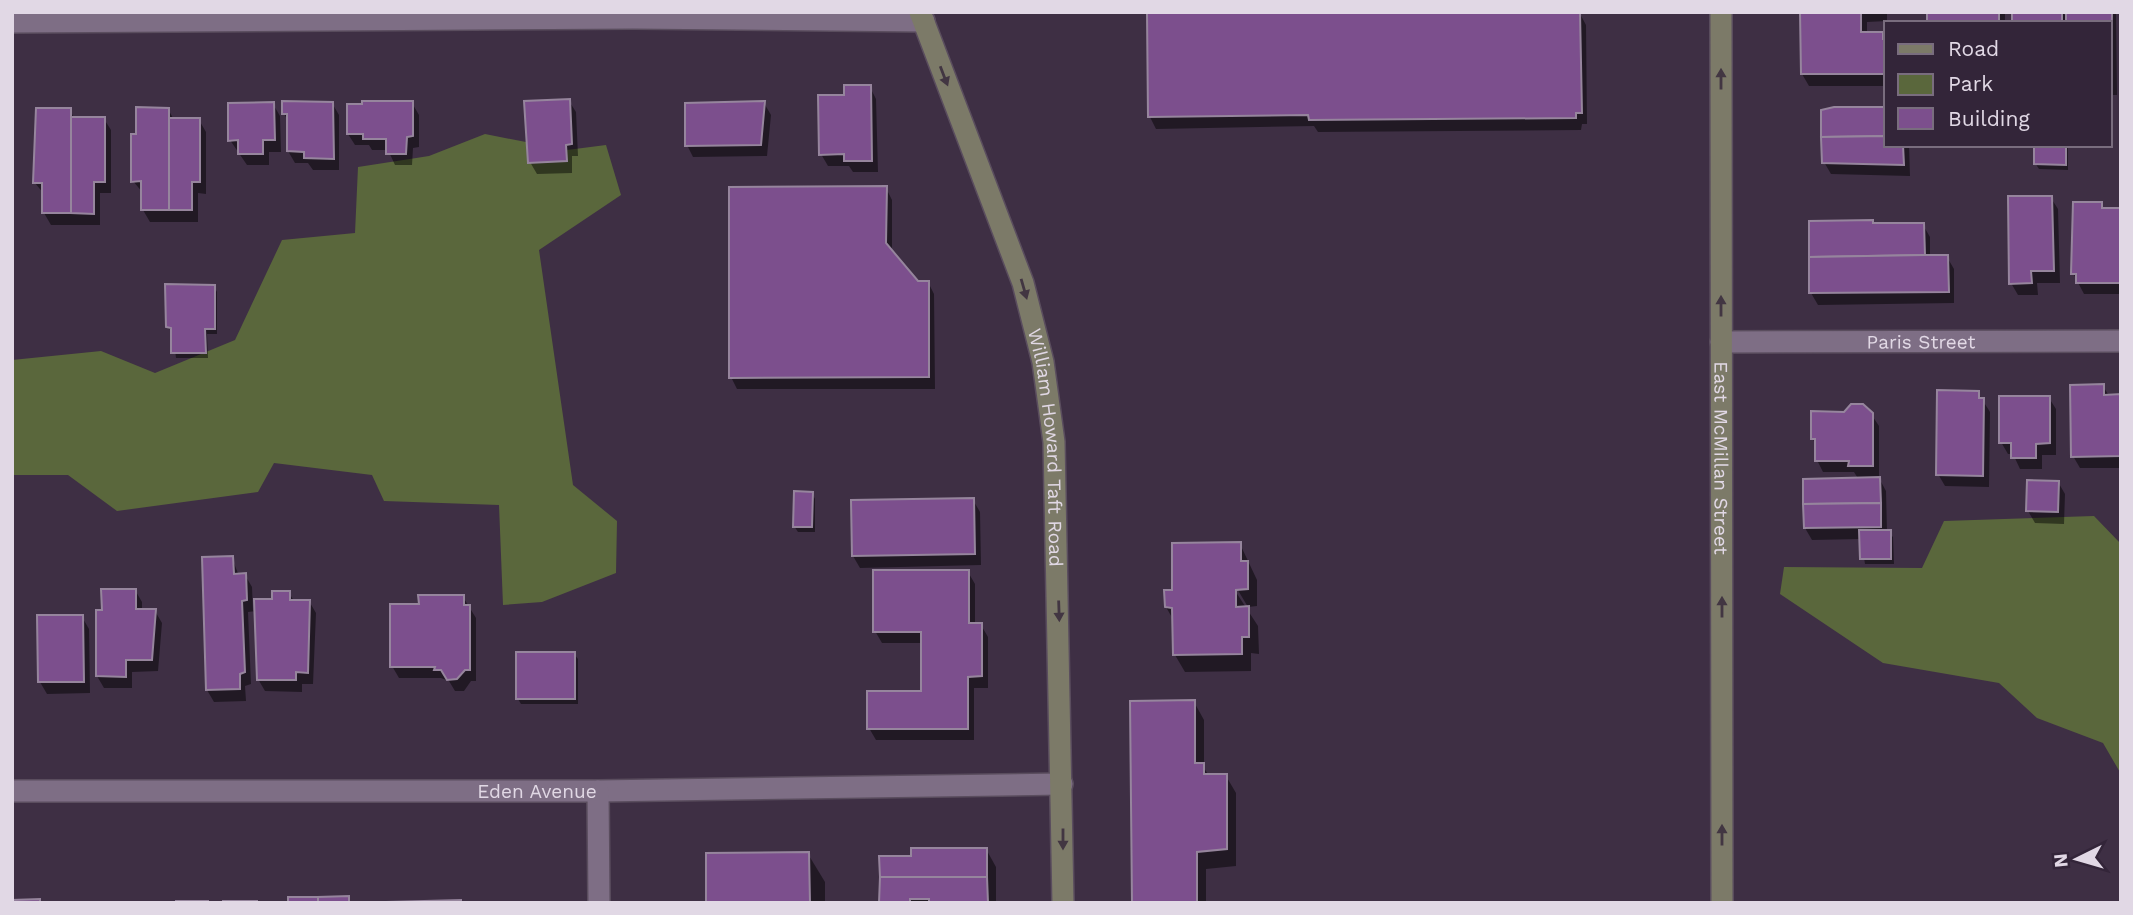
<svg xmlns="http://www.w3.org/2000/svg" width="2133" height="915" font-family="'Work Sans',sans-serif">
	<rect width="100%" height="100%" fill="#3e2f44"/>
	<g fill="#5a673c">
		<polygon points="485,134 567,150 606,145 621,195 539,250 573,485 617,521 616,573 542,602 503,605 499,505 384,501 372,475 274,463 258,492 117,511 68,475 12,475 12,360 101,351 155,373 235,340 282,240 355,233 358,167 429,156"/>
		<polygon points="2094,516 2121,544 2121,774 2103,743 2037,718 1999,683 1883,663 1780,594 1784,567 1922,568 1944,521"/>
	</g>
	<g fill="#0007">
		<polygon points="1579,12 1586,25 1587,124 1582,124 1581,130 1318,132 1314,126 1156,129 1150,117"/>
		<polygon points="1802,12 1887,12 1887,21 1867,22 1867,34 1882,34 1886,41 1886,86 1809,86 1802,74"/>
		<rect x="1929" y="12" width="76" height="11"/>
		<polygon points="2014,12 2063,12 2068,20 2067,12 2116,12 2117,95 2110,95 2110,23 2014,23"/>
		<polygon points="870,87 876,99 878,172 853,172 849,166 828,166 821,154 846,96"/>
		<polygon points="569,101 576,112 578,156 572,156 572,173 537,174 530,162"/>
		<polygon points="332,103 339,115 339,170 313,170 308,163 295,163 288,151 289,122 284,114"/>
		<polygon points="412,103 419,115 419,147 413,148 412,165 395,165 388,150 372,150 369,145 355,145 348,134"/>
		<polygon points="764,103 771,115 767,156 693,157 687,145"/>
		<polygon points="273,104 280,116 281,152 269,152 269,165 247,165 230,140"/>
		<polygon points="168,109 174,120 199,120 206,132 206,194 198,193 198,222 150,222 143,210 143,193 133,181"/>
		<polygon points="1886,109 1886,145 1909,145 1910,176 1831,174 1824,162 1823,111"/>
		<polygon points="70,110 74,118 104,119 111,130 111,193 100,193 100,225 51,225 44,213 44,194 35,183"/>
		<polygon points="2036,145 2068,145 2068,170 2039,169 2035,163"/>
		<polygon points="886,188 892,200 892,252 918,282 928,282 934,294 935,389 737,389 731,377"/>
		<polygon points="2051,198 2058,209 2060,283 2037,283 2038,295 2018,295 2011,283"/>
		<polygon points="2100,203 2104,210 2121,210 2121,294 2084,294 2073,273"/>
		<polygon points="1923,225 1930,237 1930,257 1947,257 1954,269 1954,303 1818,305 1811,293"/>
		<polygon points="214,286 217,292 217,334 207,334 208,358 176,358 173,332 167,327"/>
		<polygon points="2103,386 2109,396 2121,397 2121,468 2080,468 2073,456"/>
		<polygon points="1978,393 1990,412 1989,487 1945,486 1938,474"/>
		<polygon points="2049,398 2056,409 2056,455 2042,455 2042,469 2020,469 2013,454 2008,454 2001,442"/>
		<polygon points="1871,414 1879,426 1879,478 1886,491 1887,531 1893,537 1894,564 1865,564 1861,539 1812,540 1805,528 1859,480 1854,472 1823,472 1817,460 1817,446 1812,438"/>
		<polygon points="2058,482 2065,494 2064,524 2035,523 2028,511"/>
		<polygon points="812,493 815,499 815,532 798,532 794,526"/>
		<polygon points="973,500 980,512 981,565 860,568 853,556"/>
		<polygon points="1240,544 1257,580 1257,606 1248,607 1233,582 1230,583 1258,626 1259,654 1251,653 1251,671 1185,672 1175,655 1174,621 1166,607 1174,591"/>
		<polygon points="232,558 239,576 245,575 252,587 253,611 289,593 294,601 309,601 316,613 313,684 302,684 302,692 265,691 258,679 256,611 248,612 251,684 245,686 246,701 214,702 207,690"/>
		<polygon points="968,572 975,584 975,625 981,625 988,637 988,688 974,688 974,740 876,740 869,728 922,693 923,643 882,643 875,631"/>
		<polygon points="135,590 142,602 142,611 155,611 162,623 158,671 132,672 132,688 104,688 97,676 103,612"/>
		<polygon points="463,597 476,618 476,681 471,681 464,691 455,691 449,681 441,678 399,678 392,666 420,606"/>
		<polygon points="82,617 89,629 90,693 47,694 40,682"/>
		<polygon points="574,654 578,659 578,704 521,704 518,699"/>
		<polygon points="1194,702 1204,720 1204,768 1209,776 1226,776 1236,793 1236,866 1206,869 1206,903 1134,903"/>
		<polygon points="986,849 996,867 996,903 881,903 913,858"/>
		<polygon points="808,854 825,882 825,903 708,903"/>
	</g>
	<g fill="#7c4f8d" stroke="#96859d" stroke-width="2">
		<polygon points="1147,12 1580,12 1582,113 1576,113 1576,118 1309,120 1308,115 1148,117"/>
		<polygon points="1800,12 1861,12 1861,32 1883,32 1883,39 1886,39 1886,74 1801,74"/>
		<rect x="1927" y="12" width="72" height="11"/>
		<rect x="2012" y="12" width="50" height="11"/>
		<polygon points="2066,12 2112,12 2111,83 2110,23 2066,23"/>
		<polygon points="844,85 871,85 872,161 844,161 844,154 819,155 818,95 844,95"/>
		<polygon points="570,99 572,144 566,145 567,161 528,163 524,101"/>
		<polygon points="282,101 333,102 334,159 304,158 304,152 287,151 287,114 282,114"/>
		<polygon points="362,101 413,101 413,136 407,137 406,154 386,154 386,139 363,139 363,134 347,134 347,104 362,104"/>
		<polygon points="765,101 761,145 685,146 685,103"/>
		<polygon points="274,102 275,140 263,140 263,154 238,154 238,140 228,141 228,103"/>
		<polygon points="136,107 169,108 169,210 141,210 141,181 131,182 131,134 136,134"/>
		<polygon points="1834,107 1886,107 1886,136 1821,137 1821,110"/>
		<polygon points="36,108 71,108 71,213 42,213 42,183 33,183"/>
		<polygon points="71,117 105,117 105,182 94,182 94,214 71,213"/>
		<polygon points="169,118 200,118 200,182 192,182 192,210 169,210"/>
		<polygon points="1886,136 1886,145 1903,145 1904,165 1822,163 1821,137"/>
		<polygon points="2034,145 2066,145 2066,165 2034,164"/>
		<polygon points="887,186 886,243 918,281 929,281 929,377 729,378 729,187"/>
		<polygon points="2008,196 2052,196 2054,271 2031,271 2032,283 2009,284"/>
		<polygon points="2073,202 2102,202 2102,208 2121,208 2120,283 2076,283 2076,274 2071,274"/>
		<polygon points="1873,220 1873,223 1924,223 1925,255 1809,257 1809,221"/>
		<polygon points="1925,255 1948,255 1949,292 1809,293 1809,257"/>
		<polygon points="165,284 215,285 215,329 205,329 206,353 171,353 171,328 166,327"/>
		<polygon points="2104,384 2104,395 2121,394 2121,456 2071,457 2070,385"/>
		<polygon points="1937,390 1979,391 1979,398 1984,398 1983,476 1936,475"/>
		<polygon points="1999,396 2050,396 2050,443 2036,444 2036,458 2011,458 2011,443 1999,443"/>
		<polygon points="1851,404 1863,404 1873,413 1873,466 1848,466 1849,461 1815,461 1815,439 1811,439 1811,411 1844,412"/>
		<polygon points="1880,477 1881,503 1803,504 1803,479"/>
		<polygon points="2027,480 2059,481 2058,512 2026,511"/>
		<polygon points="794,491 813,492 812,527 793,527"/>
		<polygon points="974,498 975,554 852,556 851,500"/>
		<polygon points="1881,503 1881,527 1804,528 1803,504"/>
		<polygon points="1859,530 1891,530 1891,559 1860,559"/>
		<polygon points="1241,542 1241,561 1248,561 1248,589 1236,590 1236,607 1249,606 1249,637 1242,637 1242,654 1173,655 1172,608 1165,607 1164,590 1172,590 1172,543"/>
		<polygon points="233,556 234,574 246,573 247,600 242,601 245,672 240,674 240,689 206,690 202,557"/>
		<polygon points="873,570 969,570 969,623 982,623 982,676 968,677 968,729 867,729 867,691 921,691 921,632 873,632"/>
		<polygon points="101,589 136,589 136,609 156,609 152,660 126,660 126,677 96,676 96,610 102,610"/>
		<polygon points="272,591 290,591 290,600 310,600 308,673 296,672 296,680 257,680 254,599 272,599"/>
		<polygon points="418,595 464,595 464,605 470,605 470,670 465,670 457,679 447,680 441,670 434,670 435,667 390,667 390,604 419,604"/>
		<polygon points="37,615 83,615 84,682 38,682"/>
		<rect x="516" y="652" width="59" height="47"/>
		<polygon points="1195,700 1195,763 1204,763 1204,774 1227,774 1227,849 1197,852 1197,903 1132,903 1130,701"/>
		<polygon points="911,848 987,848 987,877 880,877 879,856 911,856"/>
		<polygon points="809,852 810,903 706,903 706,853"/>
		<polygon points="880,877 987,877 988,903 929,903 929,899 910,899 910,903 879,903"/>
		<polygon points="349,896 349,902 363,903 318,903 318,897"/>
		<polygon points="288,897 318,897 318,903 273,903 288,902"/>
		<polygon points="40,899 40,903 12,903 12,900"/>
		<polygon points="461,900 461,903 386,902"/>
		<rect x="176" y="901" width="32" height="2"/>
		<rect x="223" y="901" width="34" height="2"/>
	</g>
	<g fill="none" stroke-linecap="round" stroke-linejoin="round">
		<defs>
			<g id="minor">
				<polyline points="12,22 634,18 924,21"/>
				<path id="s1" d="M1721,342L2121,341"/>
				<path id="s2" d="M12,791H598L1062,784"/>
				<polyline points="598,791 599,903"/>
			</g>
			<g id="secondary">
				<path id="s3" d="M920,12L1023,283L1043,362L1054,442L1063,903"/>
				<path id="s4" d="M1721,12L1722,903"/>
			</g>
		</defs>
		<use href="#minor" stroke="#5a4d5e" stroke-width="24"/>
		<use href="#secondary" stroke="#5a4d5e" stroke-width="24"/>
		<use href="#minor" stroke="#7e6e85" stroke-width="21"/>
		<use href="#secondary" stroke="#7c7a68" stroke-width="21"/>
	</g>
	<defs><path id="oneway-solid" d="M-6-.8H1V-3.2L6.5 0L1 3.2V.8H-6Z" transform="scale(1.75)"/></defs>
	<g fill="#423642">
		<use href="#oneway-solid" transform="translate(944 76) rotate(69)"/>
		<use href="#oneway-solid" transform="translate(1721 79) rotate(-90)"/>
		<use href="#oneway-solid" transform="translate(1024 289) rotate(74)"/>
		<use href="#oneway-solid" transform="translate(1721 306) rotate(-90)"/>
		<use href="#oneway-solid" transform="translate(1722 607) rotate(-90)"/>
		<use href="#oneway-solid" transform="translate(1059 611) rotate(88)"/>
		<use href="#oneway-solid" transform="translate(1722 835) rotate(-90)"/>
		<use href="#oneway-solid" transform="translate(1063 839) rotate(90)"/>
	</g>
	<g text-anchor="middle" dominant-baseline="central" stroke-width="7" stroke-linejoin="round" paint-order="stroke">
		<g font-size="19" fill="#e1d8e5" stroke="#332539">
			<text stroke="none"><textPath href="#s1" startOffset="200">Paris Street</textPath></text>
			<text stroke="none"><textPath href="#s3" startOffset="457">William Howard Taft Road</textPath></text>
			<text stroke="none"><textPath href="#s4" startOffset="446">East McMillan Street</textPath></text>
			<text stroke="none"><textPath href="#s2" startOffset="525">Eden Avenue</textPath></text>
		</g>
	</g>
	<rect width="2133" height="915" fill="none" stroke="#e1d8e5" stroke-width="28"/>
	<rect x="1884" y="21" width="228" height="126" fill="#332539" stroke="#796d7e" stroke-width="2"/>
	<rect x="1898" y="44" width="35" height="10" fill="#7c7a68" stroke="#796d7e" stroke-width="2"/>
	<text x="1948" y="56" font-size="21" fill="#e1d8e5">Road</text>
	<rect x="1898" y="74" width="35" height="21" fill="#5a673c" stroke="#796d7e" stroke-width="2"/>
	<text x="1948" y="91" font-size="21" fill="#e1d8e5">Park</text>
	<rect x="1898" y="108" width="35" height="21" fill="#7c4f8d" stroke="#796d7e" stroke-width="2"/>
	<text x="1948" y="126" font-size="21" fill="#e1d8e5">Building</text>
	<g transform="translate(2077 859) rotate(265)" stroke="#332539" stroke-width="5" paint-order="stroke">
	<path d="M0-5L12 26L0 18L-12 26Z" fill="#e1d8e5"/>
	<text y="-10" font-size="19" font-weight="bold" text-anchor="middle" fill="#e1d8e5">N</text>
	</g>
</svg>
